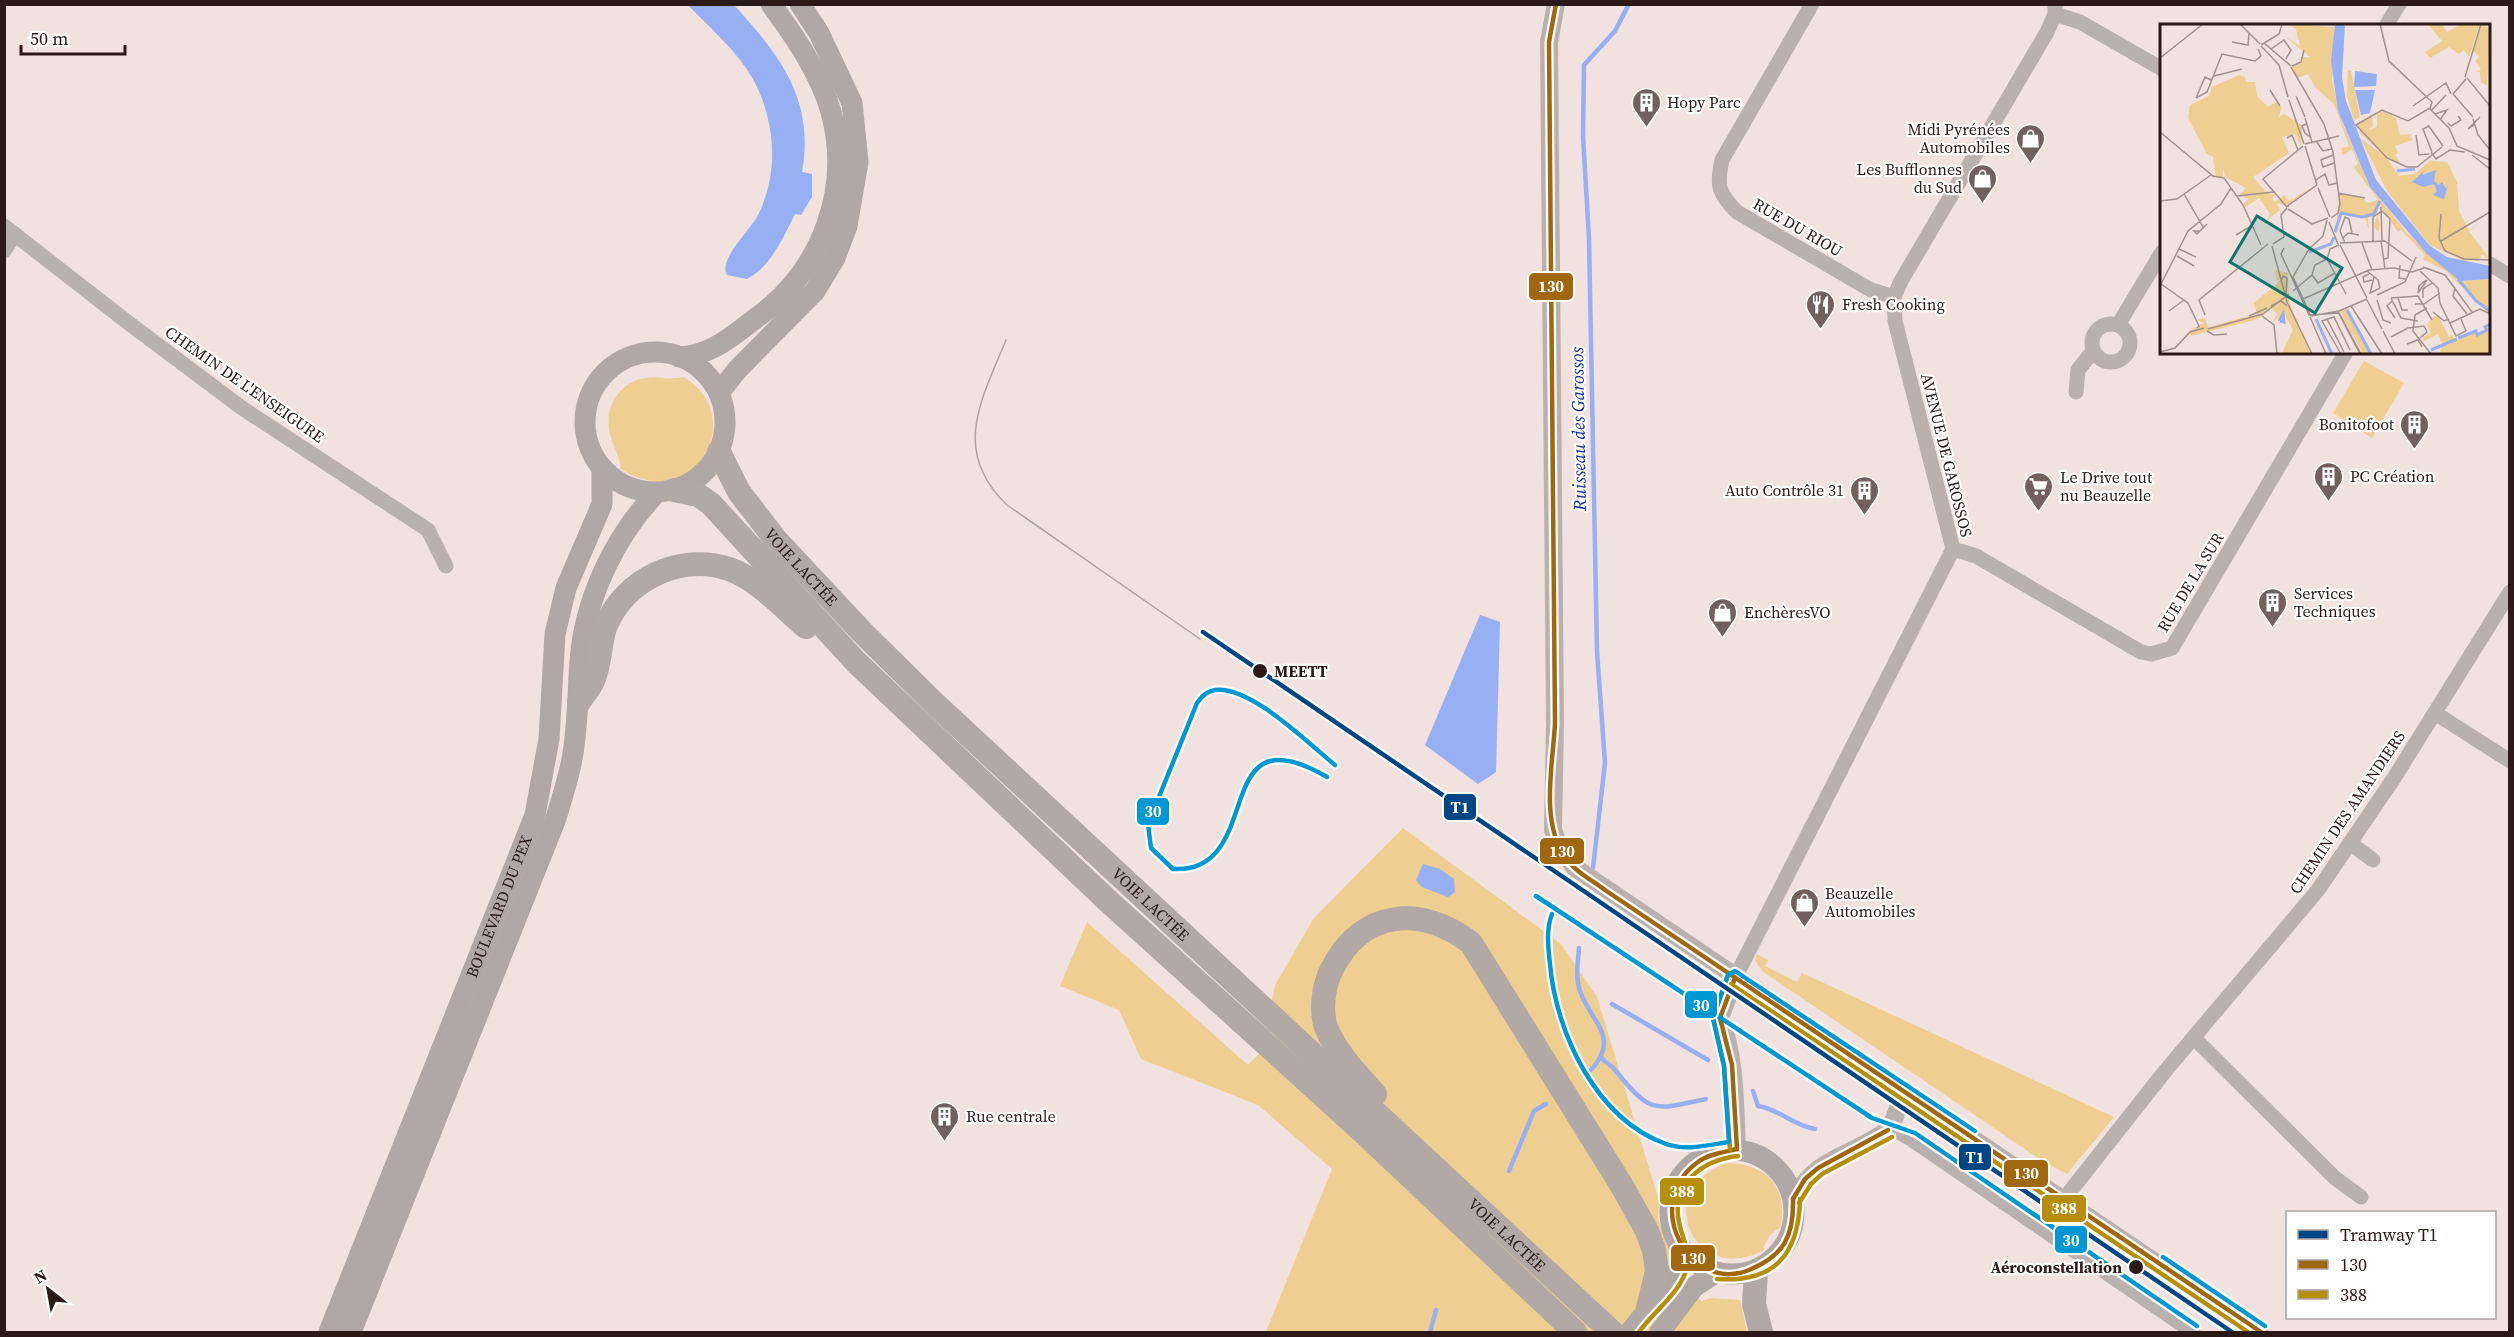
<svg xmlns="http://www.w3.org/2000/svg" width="2514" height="1337" font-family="'Source Serif 4',serif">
	<rect width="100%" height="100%" fill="#f1e1df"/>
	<g fill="#efce91">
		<polygon points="2364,361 2404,383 2372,438 2333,413"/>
		<path d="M684,377C750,418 693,516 621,469C619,455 613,446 610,434C603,408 620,381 646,378C659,376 670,380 684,377Z"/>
		<polygon points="1403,828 1561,944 1597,997 1659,1201 1658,1218 1671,1256 1667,1275 1702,1301 1710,1298 1740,1300 1747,1332 1266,1332 1332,1169 1258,1105 1141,1059 1119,1010 1060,986 1087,922 1248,1065 1261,1052 1275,985 1314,918"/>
		<polygon points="1757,954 1768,960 1765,966 1797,982 1802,973 2114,1117 2067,1174 2044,1162 1762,971 1755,960"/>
		<path d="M1726,1163C1766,1163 1789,1187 1780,1228C1773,1229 1763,1244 1764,1250C1695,1287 1650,1192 1726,1163Z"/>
	</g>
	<g fill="#97aff3">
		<path d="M688,5H734C780,55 815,100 802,172L812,174V197L801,215L795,214C784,236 770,268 747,279L727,275C718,260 749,231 757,217C778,177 776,129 758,89C744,57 712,30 688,5Z"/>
		<polygon points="1480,615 1500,622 1496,772 1478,784 1425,745"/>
		<polygon points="1423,864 1440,869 1454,879 1455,892 1448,897 1422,887 1416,880"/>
	</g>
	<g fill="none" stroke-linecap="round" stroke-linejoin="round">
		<g stroke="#97aff3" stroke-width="4.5">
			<polyline points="1593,868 1605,763 1597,651 1589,239 1583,136 1584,65 1615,31 1629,4"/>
			<path d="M1579,948C1578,962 1575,977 1580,991C1591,1023 1622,1037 1590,1071"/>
			<polyline points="1612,1004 1708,1060"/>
			<path d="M1602,1058C1606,1064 1612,1065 1616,1071C1651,1115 1655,1110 1706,1099"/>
			<path d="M1753,1091L1758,1106C1779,1109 1794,1126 1815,1129"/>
			<polyline points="1509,1171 1534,1111 1546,1104"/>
			<polyline points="1430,1332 1436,1310"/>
		</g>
		<g stroke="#bab1af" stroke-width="15">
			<path d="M1812,4L1722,160C1716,186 1719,194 1737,212L1871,290L1894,297"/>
			<polyline points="2055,14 2080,22 2162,69"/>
			<polyline points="2386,26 2399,4"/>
			<polyline points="4,226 126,321 242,408 428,530 446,566"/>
			<polyline points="4,251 15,234"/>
			<polyline points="2488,263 2510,276"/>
			<circle cx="2111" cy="343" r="19"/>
			<polyline points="2118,325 2162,252"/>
			<polyline points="2076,392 2078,370 2093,351"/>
			<polyline points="1953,549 1976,556 2141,652 2151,654 2172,648 2346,352"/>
			<polyline points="2435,713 2510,761"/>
			<polyline points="2350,843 2373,860"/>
			<polyline points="1735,978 1953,549 1895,321 1894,297 1901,281 2047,32 2055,14 2055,4"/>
			<polyline points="2194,1038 2335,1178 2361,1197"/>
			<polyline points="1899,1087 2261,1332"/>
			<polyline points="1888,1130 1899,1132 1911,1139 2193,1332"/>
			<polyline points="2064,1199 2166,1070 2318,890 2394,778 2510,592"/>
		</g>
		<g stroke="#bab1af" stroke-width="18">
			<path d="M1556,4L1549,42L1555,723L1553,830L1558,843L1574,867L1899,1087L1902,1097C1898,1106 1894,1125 1886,1131C1849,1158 1820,1154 1793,1199"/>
			<path d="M1735,978L1720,1018C1736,1055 1735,1109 1737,1149"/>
		</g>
		<g stroke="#b0a7a6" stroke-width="21">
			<circle cx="655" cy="422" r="70"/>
			<path d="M679,357C713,355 733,335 759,316C822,269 852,189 831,112C820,73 795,37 771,4"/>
			<polyline points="719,393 737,370 815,291 835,258 847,226 858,162 852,103 819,33 800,4"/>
			<circle cx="1732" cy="1212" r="62"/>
			<path id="s1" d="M329,1332L535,815L549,739L555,634L566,588L602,504V468"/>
			<path d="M351,1332L555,821C561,802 567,783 571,764C579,727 577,688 581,650C588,592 617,534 657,492"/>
			<polyline points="1630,1332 1676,1276 1681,1260 1678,1242"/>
			<polyline points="1660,1332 1694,1287 1717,1272"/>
		</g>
		<g stroke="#b2a8a6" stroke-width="24">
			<path id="s2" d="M719,452L739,492L776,540L861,631L934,703L1612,1332"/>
			<polyline points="674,490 698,495 711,504 856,662 1107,900 1361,1130 1575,1332"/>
			<path d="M579,702C583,695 589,689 592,683C601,666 599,643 606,625C626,579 680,553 729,569C758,579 782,607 806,627"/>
			<path d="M1375,1094C1357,1074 1336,1053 1326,1027C1320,1010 1324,984 1332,969C1362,909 1422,905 1471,943L1622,1186L1647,1231L1654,1250L1657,1271L1648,1308"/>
			<polyline points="1756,1271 1754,1304 1761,1332"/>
		</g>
		<g stroke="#ada4a3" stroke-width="1.5">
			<path d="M1006,340C981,401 951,451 1007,505L1200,639"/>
			<polyline points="2211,1318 2228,1332"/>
		</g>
		<defs>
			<g id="bus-1">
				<path d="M1556,4L1549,42L1555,723C1553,765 1540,820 1565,857C1574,871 1592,880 1605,890L2261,1332"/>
				<polyline points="1735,978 1720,1018 1732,1065 1737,1149"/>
				<path d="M1737,1149C1725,1152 1708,1154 1698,1162C1658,1190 1666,1248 1710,1270C1722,1276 1737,1275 1749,1270C1784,1256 1794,1236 1793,1199"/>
				<polyline points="1793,1199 1805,1179 1818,1168 1888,1130"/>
			</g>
			<g id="bus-2">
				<polyline points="1728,975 1713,1018 1724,1066 1730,1149"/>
				<polyline points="1731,984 2248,1332"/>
				<polyline points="1799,1203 1811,1184 1822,1174 1892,1137"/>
				<path d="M1717,1279C1774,1283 1799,1255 1800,1199"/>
				<path d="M1639,1332C1653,1312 1678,1295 1686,1271C1692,1252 1682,1239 1679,1222C1671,1183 1703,1160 1738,1156"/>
			</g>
			<g id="bus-3">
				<path d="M1327,777C1207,707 1268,874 1173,869L1151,848L1148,824L1197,703C1201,697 1207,691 1215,690C1250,685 1309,744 1335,765"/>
				<polyline points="1536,896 1872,1118 1915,1133 2197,1326"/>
				<path d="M1552,914C1546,929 1548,947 1550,964C1556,1033 1596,1119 1666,1144C1686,1151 1708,1145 1729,1142L1724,1066L1713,1018L1728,975L1735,971L1975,1131"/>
				<polyline points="2163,1257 2265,1326"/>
			</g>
		</defs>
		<use href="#bus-1" stroke="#fff" stroke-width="9"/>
		<use href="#bus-2" stroke="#fff" stroke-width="9"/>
		<use href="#bus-3" stroke="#fff" stroke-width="9"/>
		<use href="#bus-1" stroke="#a0670f" stroke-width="4.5"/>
		<use href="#bus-2" stroke="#b58f0c" stroke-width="4.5"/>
		<use href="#bus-3" stroke="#0098d4" stroke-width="4.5"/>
		<defs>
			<polyline id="tram-1" points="1203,632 2232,1332"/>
		</defs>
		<use href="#tram-1" stroke="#fff" stroke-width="9"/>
		<use href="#tram-1" stroke="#004687" stroke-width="4.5"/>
	</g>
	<defs>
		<symbol id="building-pin" viewBox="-11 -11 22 30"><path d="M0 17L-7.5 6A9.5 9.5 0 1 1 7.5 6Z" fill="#71605e" stroke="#fff"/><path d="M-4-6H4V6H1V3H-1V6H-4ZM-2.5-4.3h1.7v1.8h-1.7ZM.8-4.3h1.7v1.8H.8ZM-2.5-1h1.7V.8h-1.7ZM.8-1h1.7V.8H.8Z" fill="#fff"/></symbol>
		<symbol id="shop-pin" viewBox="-11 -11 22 30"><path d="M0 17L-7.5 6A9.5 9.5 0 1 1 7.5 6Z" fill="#71605e" stroke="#fff"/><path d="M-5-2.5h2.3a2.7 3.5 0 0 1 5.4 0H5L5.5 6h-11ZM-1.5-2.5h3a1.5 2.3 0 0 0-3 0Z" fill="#fff"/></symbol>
		<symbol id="restaurant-pin" viewBox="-11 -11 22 30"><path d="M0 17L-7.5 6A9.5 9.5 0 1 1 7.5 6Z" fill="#71605e" stroke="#fff"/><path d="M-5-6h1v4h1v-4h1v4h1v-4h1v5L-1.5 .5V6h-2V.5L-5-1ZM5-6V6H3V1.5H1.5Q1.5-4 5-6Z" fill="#fff"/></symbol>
		<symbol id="supermarket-pin" viewBox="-11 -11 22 30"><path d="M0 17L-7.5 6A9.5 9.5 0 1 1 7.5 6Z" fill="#71605e" stroke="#fff"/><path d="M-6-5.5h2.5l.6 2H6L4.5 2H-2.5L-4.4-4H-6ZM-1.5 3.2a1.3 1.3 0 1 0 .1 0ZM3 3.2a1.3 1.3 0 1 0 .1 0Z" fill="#fff"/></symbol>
	</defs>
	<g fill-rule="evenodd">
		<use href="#building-pin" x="1630" y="86" width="33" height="45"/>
		<use href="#shop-pin" x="2014" y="122" width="33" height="45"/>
		<use href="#shop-pin" x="1966" y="162" width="33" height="45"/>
		<use href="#restaurant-pin" x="1804" y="288" width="33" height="45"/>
		<use href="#building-pin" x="2398" y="408" width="33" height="45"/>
		<use href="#building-pin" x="2312" y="460" width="33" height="45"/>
		<use href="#supermarket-pin" x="2022" y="470" width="33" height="45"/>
		<use href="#building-pin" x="1848" y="474" width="33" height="45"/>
		<use href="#building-pin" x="2256" y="586" width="33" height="45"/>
		<use href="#shop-pin" x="1706" y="596" width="33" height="45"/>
		<use href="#shop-pin" x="1788" y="886" width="33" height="45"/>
		<use href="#building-pin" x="928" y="1100" width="33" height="45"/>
	</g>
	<g fill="#2c1a19" stroke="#fff" stroke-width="2">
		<circle cx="1260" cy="671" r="8"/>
		<circle cx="2136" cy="1267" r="8"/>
	</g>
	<g text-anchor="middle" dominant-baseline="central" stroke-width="4.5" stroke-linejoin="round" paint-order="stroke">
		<g font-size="16" fill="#2c1a19" stroke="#fff" text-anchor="start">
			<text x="1667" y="102">Hopy Parc</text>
			<text x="2010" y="129" text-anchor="end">Midi Pyrénées<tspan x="2010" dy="18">Automobiles</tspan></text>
			<text x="1962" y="169" text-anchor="end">Les Bufflonnes<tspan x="1962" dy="18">du Sud</tspan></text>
			<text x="1842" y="304">Fresh Cooking</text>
			<text x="2394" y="424" text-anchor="end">Bonitofoot</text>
			<text x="2350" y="476">PC Création</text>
			<text x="2060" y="477">Le Drive tout<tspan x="2060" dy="18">nu Beauzelle</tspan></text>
			<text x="1844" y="490" text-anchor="end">Auto Contrôle 31</text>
			<text x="2294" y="593">Services<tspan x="2294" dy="18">Techniques</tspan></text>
			<text x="1744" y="612">EnchèresVO</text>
			<text x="1825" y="893">Beauzelle<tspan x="1825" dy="18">Automobiles</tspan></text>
			<text x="966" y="1116">Rue centrale</text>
		</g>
		<g font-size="16" fill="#2c1a19" stroke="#fff">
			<text transform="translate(1798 227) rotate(30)">RUE DU RIOU</text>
			<text transform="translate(245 384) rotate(35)">CHEMIN DE L'ENSEIGURE</text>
			<text transform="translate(1947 455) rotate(76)">AVENUE DE GAROSSOS</text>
			<text stroke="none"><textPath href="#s2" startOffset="142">VOIE LACTÉE</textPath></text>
			<text transform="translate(2190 582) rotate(-59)">RUE DE LA SUR</text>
			<text transform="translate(2347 812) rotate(-56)">CHEMIN DES AMANDIERS</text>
			<text stroke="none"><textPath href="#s2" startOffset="628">VOIE LACTÉE</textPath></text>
			<text stroke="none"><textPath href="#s1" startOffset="458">BOULEVARD DU PEX</textPath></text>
			<text stroke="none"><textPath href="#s2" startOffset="1114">VOIE LACTÉE</textPath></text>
		</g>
		<g font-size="16" font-weight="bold" fill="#2c1a19" stroke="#fff" text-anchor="start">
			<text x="1274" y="671">MEETT</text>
			<text x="2122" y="1267" text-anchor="end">Aéroconstellation</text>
		</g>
		<g font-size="18" font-style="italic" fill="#0e2d9a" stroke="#fff">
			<text transform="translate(1578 429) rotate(-91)">Ruisseau des Garossos</text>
		</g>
	</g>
	<g transform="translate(2160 24)">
		<rect width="330" height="330" fill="#f1e1df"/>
		<path d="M128,0L174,3L172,57L182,98L209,161L247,209L300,257L330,255V291L286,247L263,235L265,231L241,206L238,208L220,181L217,189L220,201L218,209L214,202L217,191L208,194L209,206L205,193L187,190L182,191L176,211L179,170L203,174L207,179L218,176L194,143L198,140L192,125L183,131L181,124L189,122L174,80L155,63L148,50L137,54L132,43L141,39V33H150L126,13L140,22L136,5ZM268,0H282L287,8L301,0H320L309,33L304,26L299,30L289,23L270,34L265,28L282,17ZM321,0L330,5L327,61L321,59L320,48H316L321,45L315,37L319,33L313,26ZM188,46L191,47L200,93L194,97L187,72ZM79,51L85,53L86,58H95L97,72L108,83L117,78L122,84L118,94L124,90L142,101L141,123L135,110L122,113L129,129L93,153L106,168L116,171L112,174L115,178L125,171L129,177L156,161L128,181L116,179L120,186L107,196L110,190L99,174L85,183L83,180L89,175L79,171L86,164L65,153L63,143V153H56L53,133L47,130L28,94L30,81L49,72L52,63ZM223,87L236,94L240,111L250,110L252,116L235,122L238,129L235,131L241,140L228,135L239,152L256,149L270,137L287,138L297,158L299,187L309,206L319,200L309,207L330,236L322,230L319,237L302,236L270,221L227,167L201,115L224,131L201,110L197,99L212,91L213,102L208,106L217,103V90ZM115,246L128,249L129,277L150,330L122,329L133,306L124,289L112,299L117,290L112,284L98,295L31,312L29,307L44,299L37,296L45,294L48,303L97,290L94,279L118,259ZM187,284L212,330H203L180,288ZM274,292L279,293L289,313L293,311L295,316L286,322L316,307L318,311L327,306L330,300V330H279L283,321L278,310L264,317L262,314L271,309L267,300Z" fill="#efce91"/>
		<path d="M175,0H185L182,54L186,77L216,156L270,222L287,233L330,242V255L300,257L267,230L210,163L178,87L171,37ZM195,47L217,50L216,62L194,63ZM195,66H215L210,89L201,91ZM276,146L274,157L279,161L282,158L286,165L288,160L284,175L273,171L277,167L274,160L263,163L252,158L264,147L262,151Z" fill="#97aff3"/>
		<path fill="none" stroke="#97aff3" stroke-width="3" d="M237,147L255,145M175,208L181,189L202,193L214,190L220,177M149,228L171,220L174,213M298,255L316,277L330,287M187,286L211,330M156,295L172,330M119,297L123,290L124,298L120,297M298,314L316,307L317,311L327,306L325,303L330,300M271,326L297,315"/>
		<path fill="none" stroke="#a29190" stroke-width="1.5" d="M80,0L100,20M220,0L229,37L272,78M72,18L88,21L89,10M104,19L131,42M101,21L119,10L122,0M101,22L119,41L128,73M111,25L124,16L131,26L126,35M0,34L43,0M132,42L141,38L144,26M131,43L164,100L173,128L180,180L178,189L171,194M54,52L82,45M305,53L321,0M307,54L330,82M110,66L120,82M293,70L313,93M293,70L306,55M136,72L145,93M36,74L47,68L62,30L95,37L101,32L98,25M36,74L45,53L51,56M129,76L144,120M272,78L270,85L289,104L297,122L330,136M253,82L286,59L291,70M270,84L248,97L222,86L196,101L227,134L247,143H257L282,123M271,87L286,71M275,90L287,86L280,96M145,94L152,118M313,95L318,111L330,126M288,99L291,102L301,96L298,92M146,100L142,102L145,109L151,114M268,101L283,122M314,101L308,105L320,93M269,102L263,105L272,128M0,108L53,152L64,154L83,181L101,221M256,111L259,131L269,130M127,114L132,111L138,126M156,117L163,127L172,125M145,120L179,112M145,122L157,161M271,128L276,135L290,126L305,128M173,131L161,136L163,143L174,139M312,131L330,145M156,156L165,150L169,161L177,159M158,164L170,193M178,169L205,174M24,170L43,203M77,172L114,168M0,177L17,175L51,151M126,182L103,155L143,122M129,182L126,183L157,161M221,183L222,217M128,185L152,200L168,194M222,187L230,195L228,234L224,235M281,190L279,214L285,227L304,235L330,236M169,198L178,220M39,207H34L37,210L47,200M76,211L93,201M183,214L188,209L199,211M213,217V193L222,187M221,217L225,245M281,217L330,188M180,219L225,217L252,237M185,219L180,207L185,193L189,195L192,209M202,219L212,246M113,220L124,213L121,191L127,184M180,221L207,274M112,222L127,278L152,330M124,224L121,230L149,291L179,289L201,330M19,225L36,233M17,232L34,242M167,235L186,270M240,241L239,254L246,255M263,243L285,251L312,288M207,247L218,256L220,264M260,247L278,264L280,279L296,312L306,307L301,295M209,250L203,253L204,258L212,256M152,251L158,259L175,249M214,253L210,269L220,264M266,256L259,262L258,269L267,256M121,257L123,252L127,254L126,270M1,260L28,279L39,302L37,304M0,262L28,207L61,180L71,164M295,264L293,272L307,290M133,267L152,251L155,241L167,235L170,225L179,221M217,271L245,258L256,233M258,272L272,296M231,274L241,294L258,297M231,274L258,272M238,274L242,286H248M263,274V265L272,259M143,275L209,246L234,244L252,248L264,244M207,276L222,305M217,276L223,296L231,299M232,277L227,282L235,294M255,280H264L280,269M111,282L121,277L127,282M191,282L222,330M267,284L255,291L253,307L271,330M9,287L24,276M178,288L200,330M273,288L284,297L289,295M103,290L129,270M45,291L39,276L108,220M89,292L107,284M102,292L114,301L117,330M151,292L133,253L149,225L163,212L167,196M151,292L179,287L207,275M150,293L166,330M167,295L184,328M290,299L320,285L330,290M48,305L103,290M47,307L54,311L67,310M223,307L235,330M231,313L248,304L264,302L267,308L260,314M247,320L258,316L262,323M0,328L15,324L30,308L44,304M181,330L162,297L174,293L190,326"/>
		<path fill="#0f766e" fill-opacity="0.15" stroke="#0f766e" stroke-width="3" d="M97,192L182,244L155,289L70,238Z"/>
		<rect width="330" height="330" fill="none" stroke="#2c1a19" stroke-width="3"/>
	</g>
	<g stroke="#fff" stroke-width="2">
		<rect x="1528" y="272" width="46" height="29" rx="6" fill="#a0670f"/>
		<rect x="1443" y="793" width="34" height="28" rx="6" fill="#004687"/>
		<rect x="1136" y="797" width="34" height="29" rx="6" fill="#0098d4"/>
		<rect x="1539" y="837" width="46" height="28" rx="6" fill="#a0670f"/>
		<rect x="1684" y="990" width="34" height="29" rx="6" fill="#0098d4"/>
		<rect x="1958" y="1143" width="34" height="28" rx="6" fill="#004687"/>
		<rect x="2003" y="1159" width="46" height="29" rx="6" fill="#a0670f"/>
		<rect x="1659" y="1177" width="46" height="29" rx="6" fill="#b58f0c"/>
		<rect x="2041" y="1194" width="46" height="29" rx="6" fill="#b58f0c"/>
		<rect x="2054" y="1225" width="34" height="29" rx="6" fill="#0098d4"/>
		<rect x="1670" y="1244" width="46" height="28" rx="6" fill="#a0670f"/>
	</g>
	<g font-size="16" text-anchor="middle" font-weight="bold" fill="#fff">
		<text x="1551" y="292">130</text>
		<text x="1460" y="813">T1</text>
		<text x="1153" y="817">30</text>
		<text x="1562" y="857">130</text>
		<text x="1701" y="1011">30</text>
		<text x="1975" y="1163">T1</text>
		<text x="2026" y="1179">130</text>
		<text x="1682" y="1197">388</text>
		<text x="2064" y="1214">388</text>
		<text x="2071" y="1246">30</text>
		<text x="1693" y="1264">130</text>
	</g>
	<rect width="2514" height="1337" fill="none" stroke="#2c1a19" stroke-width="12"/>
	<rect x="2286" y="1211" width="210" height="108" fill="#ffffff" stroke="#aba3a3" stroke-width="1.5"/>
	<rect x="2298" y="1230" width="30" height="9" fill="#004687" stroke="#aba3a3" stroke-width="1.5"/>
	<text x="2340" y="1241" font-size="18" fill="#2c1a19">Tramway T1</text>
	<rect x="2298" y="1260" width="30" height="9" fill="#a0670f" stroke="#aba3a3" stroke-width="1.5"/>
	<text x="2340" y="1271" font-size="18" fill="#2c1a19">130</text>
	<rect x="2298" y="1290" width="30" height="9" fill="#b58f0c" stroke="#aba3a3" stroke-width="1.5"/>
	<text x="2340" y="1301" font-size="18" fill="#2c1a19">388</text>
	<g transform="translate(48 1289) rotate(329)" stroke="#ffffff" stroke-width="4.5" paint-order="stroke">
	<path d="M0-4.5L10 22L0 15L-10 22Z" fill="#2c1a19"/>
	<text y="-9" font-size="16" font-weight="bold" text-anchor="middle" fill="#2c1a19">N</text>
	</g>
	<path d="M21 45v9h104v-9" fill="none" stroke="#2c1a19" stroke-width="3"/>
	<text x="30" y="45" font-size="18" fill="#2c1a19" stroke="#ffffff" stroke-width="4.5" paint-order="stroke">50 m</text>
</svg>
